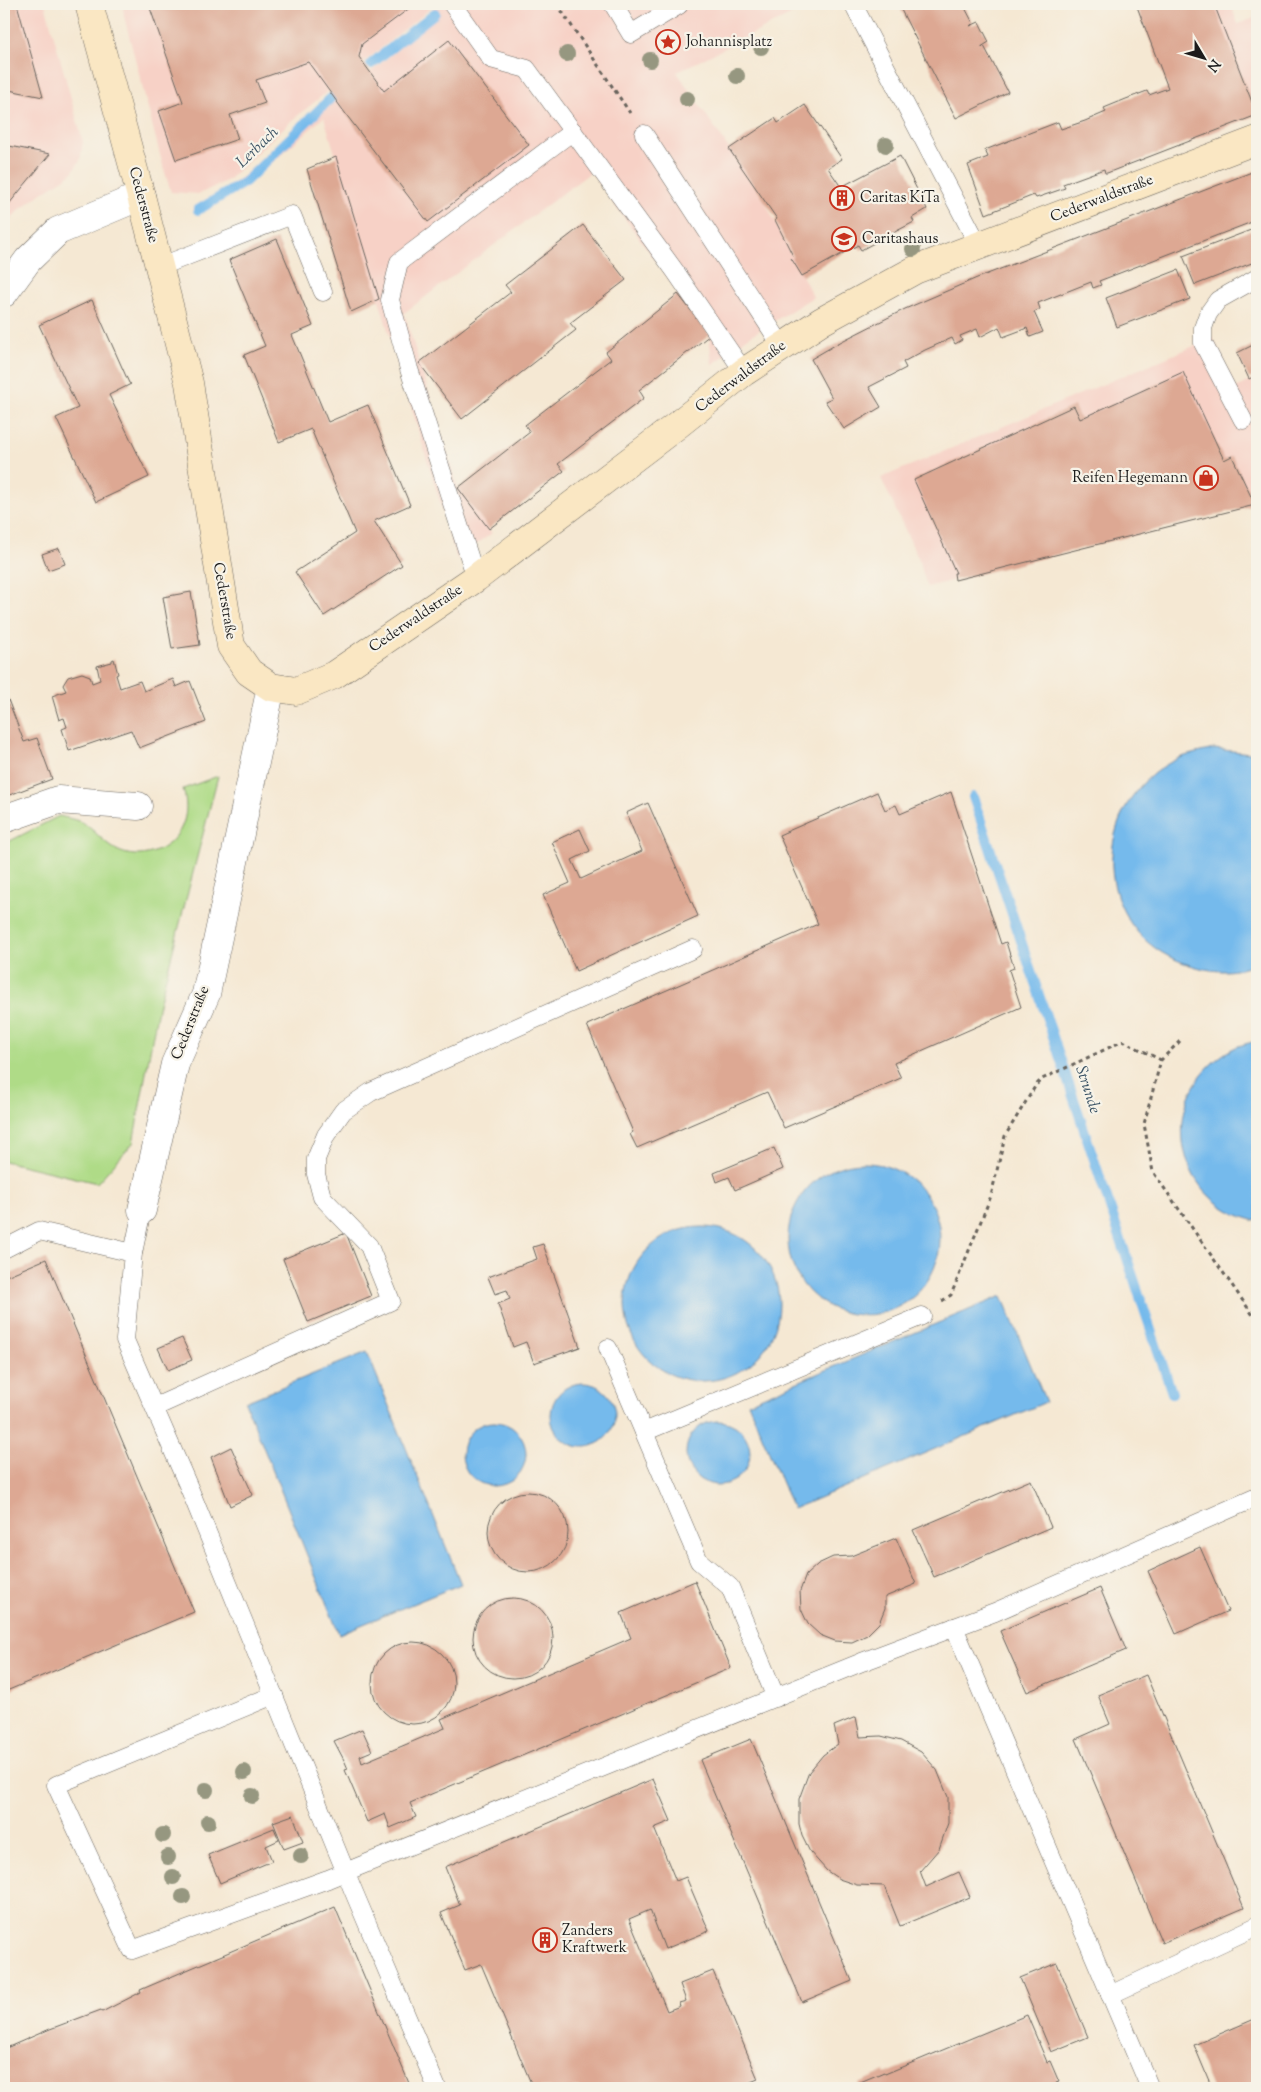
<svg xmlns="http://www.w3.org/2000/svg" width="1261" height="2092" font-family="'Sorts Mill Goudy',serif">
	<rect width="100%" height="100%" fill="#f7f3e8"/>
	<filter id="ink" filterUnits="userSpaceOnUse"><feTurbulence type="fractalNoise" baseFrequency=".02" numOctaves="2"/><feDisplacementMap in="SourceGraphic" scale="10" xChannelSelector="R" yChannelSelector="G"/><feConvolveMatrix kernelMatrix="1 2 1 2 8 2 1 2 1" color-interpolation-filters="sRGB"/></filter>
	<filter id="wash" filterUnits="userSpaceOnUse"><feTurbulence type="fractalNoise" baseFrequency=".0096" numOctaves="4" result="noise"/><feDisplacementMap in="SourceGraphic" scale="20" xChannelSelector="R" yChannelSelector="G"/><feGaussianBlur stdDeviation="1.12" result="paint"/><feColorMatrix in="noise" values="0 0 0 0 0 0 0 0 0 0 0 0 0 0 0 0 0 1.4 0 .05"/><feComposite in="paint" operator="in"/></filter>
	<g filter="url(#wash)">
		<rect width="100%" height="100%" fill="#f5e8d3"/>
		<g fill="#f7d1c6">
			<polygon points="4,4 45,4 83,142 80,160 71,174 39,195 18,211 4,227"/>
			<polygon points="123,4 812,4 677,72 765,202 813,297 747,338 712,365 709,334 591,172 404,313 458,488 492,533 457,559 324,117 247,185 217,194 242,177 296,131 342,96 439,15 432,7 291,121 228,180 199,194 171,192 163,166 124,16"/>
			<polygon points="1136,4 1241,4 1233,11 1238,24 1257,17 1257,115 1189,142"/>
			<polygon points="1213,338 1236,388 1257,377 1257,504 927,587 919,560 881,478"/>
		</g>
		<path fill="#afdb87" stroke="#667c52" d="M218,776L158,1008L133,1143L97,1183L4,1161V844L59,816C67,818 74,819 81,822C92,828 99,837 108,844C128,862 160,857 176,836C187,822 188,805 183,789Z"/>
		<g fill="#75baec" stroke="#486b84">
			<path d="M1214,749L1250,753L1257,756V964C1250,966 1243,969 1235,970C1220,973 1201,969 1187,964C1090,933 1087,802 1177,759C1188,754 1202,752 1214,749Z"/>
			<path d="M1257,1041V1221C1171,1203 1155,1092 1232,1049C1239,1045 1249,1043 1257,1041Z"/>
			<circle cx="864" cy="1239" r="76"/>
			<circle cx="702" cy="1304" r="77"/>
			<polygon points="1002,1296 1046,1402 793,1509 748,1403"/>
			<polygon points="367,1352 461,1584 339,1634 245,1402"/>
			<circle cx="583" cy="1415" r="32"/>
			<circle cx="718" cy="1453" r="32"/>
			<circle cx="494" cy="1454" r="32"/>
		</g>
		<g fill="none" stroke-linecap="round" stroke-linejoin="round">
			<g stroke="#75baec" stroke-width="10">
				<polyline points="371,64 435,13"/>
				<polyline points="198,210 245,182 331,98"/>
				<polyline points="973,797 1172,1393"/>
			</g>
		</g>
		<g id="blocks">
			<g fill="#dda893">
				<polygon points="13,4 17,4 43,97 4,89 4,6"/>
				<polygon points="162,4 415,4 362,44 359,57 384,91 449,40 529,145 428,222 348,117 308,62 256,80 265,103 230,115 238,139 176,160 159,111 183,102 150,8"/>
				<polygon points="898,4 963,4 973,23 970,26 979,22 989,42 981,47 984,46 1008,92 956,118"/>
				<polygon points="1136,4 1214,4 1257,115 1107,173 1105,173 1104,169 1063,184 1065,188 1036,198 1034,195 986,214 968,165 988,157 985,150 1058,122 1061,129 1085,121 1106,112 1104,108 1126,99 1147,91 1149,95 1168,88"/>
				<polygon points="805,105 842,159 828,168 841,187 900,156 927,209 912,218 914,222 887,236 861,250 858,245 802,276 791,258 793,256 775,220 777,219 729,149 775,118 778,123"/>
				<polygon points="4,145 50,154 4,210"/>
				<polygon points="336,157 379,299 351,312 307,169"/>
				<polygon points="1257,170 1257,220 1099,281 1101,285 1093,288 1091,282 1038,303 1040,309 1034,312 1043,332 1030,337 1027,328 1003,337 999,327 980,337 977,329 960,336 962,340 955,344 952,338 925,350 903,362 906,368 869,387 881,407 844,429 825,401 832,398 811,359 842,341 905,309 977,278"/>
				<polygon points="583,225 626,280 570,323 576,330 462,419 419,363 511,292 505,285"/>
				<polygon points="1256,228 1257,261 1195,285 1183,256"/>
				<polygon points="277,239 313,326 292,335 328,422 368,405 410,505 374,521 402,565 324,616 295,572 355,533 311,429 279,442 244,355 265,346 229,260"/>
				<polygon points="1178,270 1190,299 1117,327 1106,298"/>
				<polygon points="678,294 710,335 639,390 644,398 558,464 564,471 489,529 458,488 530,432 525,425 611,359 606,352"/>
				<polygon points="92,300 129,383 131,384 109,395 149,477 96,502 56,418 78,408 39,325"/>
				<polygon points="1257,343 1257,375 1249,379 1237,353"/>
				<polygon points="1183,372 1224,460 1232,456 1255,505 955,580 954,573 956,573 914,480 1074,406 1080,419"/>
				<polygon points="59,548 65,564 48,570 42,554"/>
				<polygon points="191,592 200,645 172,649 163,597"/>
				<polygon points="114,659 118,674 116,675 120,688 140,681 144,691 173,679 176,687 190,681 206,722 139,748 131,730 69,751 62,729 67,727 64,718 59,720 52,696 66,691 63,685 68,677 82,673 90,676 92,683 100,680 97,666 112,662 112,660"/>
				<polygon points="4,689 24,742 37,738 52,779 4,797"/>
				<polygon points="877,792 885,810 896,805 900,814 951,792 1001,944 1006,942 1014,968 1009,970 1021,1007 894,1063 901,1078 784,1128 767,1092 637,1148 630,1134 633,1132 587,1025 818,924 779,835"/>
				<polygon points="648,803 698,916 576,971 543,895 570,883 552,842 580,829 590,851 572,860 581,879 642,851 626,813"/>
				<polygon points="774,1148 783,1169 735,1190 729,1177 717,1182 714,1173"/>
				<polygon points="346,1233 371,1296 308,1322 283,1259"/>
				<polygon points="543,1244 580,1347 534,1363 526,1342 513,1347 498,1304 510,1299 507,1290 495,1294 488,1277 537,1259 533,1247"/>
				<polygon points="46,1259 194,1612 4,1692 4,1277"/>
				<polygon points="182,1338 192,1360 168,1370 158,1348"/>
				<polygon points="231,1447 253,1495 230,1506 211,1457"/>
				<polygon points="1031,1480 1051,1527 934,1577 913,1530"/>
				<circle cx="528" cy="1532" r="40"/>
				<polygon points="896,1538 916,1584 885,1597 885,1608 879,1623 867,1635 852,1642 835,1641 820,1635 808,1624 801,1609 800,1591 806,1575 818,1564 833,1557 851,1556"/>
				<polygon points="1200,1547 1228,1611 1176,1634 1148,1571"/>
				<polygon points="695,1581 731,1668 410,1803 416,1817 390,1828 385,1814 367,1822 345,1770 348,1769 345,1762 334,1741 362,1729 372,1751 360,1756 362,1763 445,1728 441,1719 631,1638 621,1613"/>
				<polygon points="1100,1588 1126,1650 1027,1692 1000,1631"/>
				<circle cx="513" cy="1638" r="40"/>
				<circle cx="413" cy="1683" r="41"/>
				<polygon points="1146,1675 1244,1908 1162,1943 1076,1739 1110,1724 1098,1695"/>
				<polygon points="856,1717 860,1737 881,1736 901,1741 921,1752 937,1770 948,1797 948,1823 939,1849 920,1871 926,1887 959,1872 970,1897 900,1926 884,1886 857,1885 839,1879 827,1871 810,1852 802,1836 799,1824 799,1799 809,1772 823,1755 838,1744 834,1726"/>
				<polygon points="751,1739 852,1981 802,2002 700,1760"/>
				<polygon points="653,1779 671,1821 654,1828 676,1881 686,1877 709,1931 665,1949 650,1910 629,1919 667,2011 680,2006 679,2003 686,2001 680,1984 713,1971 758,2079 736,2088 533,2088 481,1964 465,1970 441,1913 460,1905 445,1867"/>
				<polygon points="293,1815 303,1842 284,1849 273,1822"/>
				<polygon points="274,1828 279,1840 266,1846 272,1861 220,1883 208,1855"/>
				<polygon points="335,1907 411,2088 4,2088 4,2049 50,2029 101,2010 102,2012 141,1992 140,1990"/>
				<polygon points="1057,1963 1088,2037 1051,2052 1020,1978"/>
				<polygon points="1027,2015 1047,2062 1050,2061 1059,2082 1056,2083 1058,2088 860,2088 858,2083 884,2072 885,2074"/>
				<polygon points="1257,2018 1257,2088 1212,2088 1194,2045"/>
			</g>
		</g>
	</g>
	<g filter="url(#ink)">
		<use href="#blocks" fill-opacity="0" stroke="#68635c" stroke-width="1"/>
		<g fill="none" stroke-linecap="round" stroke-linejoin="round">
			<defs>
				<g id="lane">
					<polyline points="452,4 491,59 527,69 675,271 744,372"/>
					<polyline points="613,4 631,34 679,5"/>
					<polyline points="856,10 979,246"/>
					<polyline points="644,134 782,346"/>
					<polyline points="159,267 292,215 323,292"/>
					<polyline points="1243,420 1203,343 1203,328 1208,314 1218,300 1257,278"/>
					<polyline points="476,578 409,369 390,300 399,262 573,131"/>
					<polyline points="142,1210 133,1253 125,1340 190,1490 353,1890 437,2088"/>
					<polyline points="4,1249 39,1231 133,1253"/>
					<polyline points="608,1348 699,1561 730,1587 776,1698"/>
					<polyline points="155,1407 391,1301 369,1246 322,1197 316,1174 316,1159 326,1135 343,1111 371,1092 693,949"/>
					<polyline points="644,1432 922,1316"/>
					<polyline points="954,1627 1150,2088"/>
					<polyline points="274,1695 56,1785 132,1950 328,1879 862,1662 995,1612 1257,1497"/>
					<polyline points="1110,1995 1257,1926"/>
				</g>
				<g id="street">
					<polyline points="4,293 28,260 58,231 141,196"/>
					<polyline points="4,819 58,800 138,806"/>
					<polyline points="142,1210 175,1064 206,994 271,687"/>
				</g>
				<polyline id="secondary" points="89,4 141,196 189,383 231,646 249,672 271,687 296,691 334,675 476,578 676,426 744,372 822,321 915,270 1257,140"/>
			</defs>
			<use href="#lane" stroke="#68635c" stroke-width="19"/>
			<use href="#street" stroke="#68635c" stroke-width="29"/>
			<use href="#secondary" stroke="#68635c" stroke-width="29"/>
			<g stroke="#68635c" stroke-width="3" stroke-dasharray="4 4" stroke-linecap="butt">
				<polyline points="557,4 630,113"/>
				<polyline points="1180,1041 1161,1060 1144,1124 1153,1172 1257,1321"/>
				<polyline points="942,1301 951,1295 991,1196 1005,1136 1036,1085 1042,1079 1123,1041 1161,1060"/>
			</g>
			<use href="#lane" stroke="#fff" stroke-width="18"/>
			<use href="#street" stroke="#fff" stroke-width="28"/>
			<use href="#secondary" stroke="#fae7c3" stroke-width="28"/>
		</g>
		<g fill="#969780">
			<circle cx="761" cy="47" r="8"/>
			<circle cx="567" cy="54" r="8"/>
			<circle cx="650" cy="60" r="8"/>
			<circle cx="737" cy="76" r="8"/>
			<circle cx="687" cy="99" r="8"/>
			<circle cx="886" cy="145" r="8"/>
			<circle cx="913" cy="249" r="8"/>
			<circle cx="244" cy="1772" r="8"/>
			<circle cx="206" cy="1790" r="8"/>
			<circle cx="252" cy="1796" r="8"/>
			<circle cx="208" cy="1822" r="8"/>
			<circle cx="163" cy="1835" r="8"/>
			<circle cx="301" cy="1856" r="8"/>
			<circle cx="168" cy="1857" r="8"/>
			<circle cx="173" cy="1877" r="8"/>
			<circle cx="183" cy="1897" r="8"/>
		</g>
	</g>
	<defs>
		<symbol id="sight-ring" viewBox="-11 -11 22 22"><circle r="9.5" fill="#f7f3e8" stroke="#c8321e" stroke-width="1.5"/><path d="M0-6L1.8-2.2L6-1.7L2.9 1.2L3.7 5.4L0 3.3L-3.7 5.4L-2.9 1.2L-6-1.7L-1.8-2.2Z" fill="#c8321e"/></symbol>
		<symbol id="building-ring" viewBox="-11 -11 22 22"><circle r="9.5" fill="#f7f3e8" stroke="#c8321e" stroke-width="1.5"/><path d="M-4-6H4V6H1V3H-1V6H-4ZM-2.5-4.3h1.7v1.8h-1.7ZM.8-4.3h1.7v1.8H.8ZM-2.5-1h1.7V.8h-1.7ZM.8-1h1.7V.8H.8Z" fill="#c8321e"/></symbol>
		<symbol id="school-ring" viewBox="-11 -11 22 22"><circle r="9.5" fill="#f7f3e8" stroke="#c8321e" stroke-width="1.5"/><path d="M0-5L7-2L0 1L-7-2ZM-4 1L0 2.5L4 1V4Q0 6-4 4Z" fill="#c8321e"/></symbol>
		<symbol id="shop-ring" viewBox="-11 -11 22 22"><circle r="9.5" fill="#f7f3e8" stroke="#c8321e" stroke-width="1.5"/><path d="M-5-2.5h2.3a2.7 3.5 0 0 1 5.4 0H5L5.5 6h-11ZM-1.5-2.5h3a1.5 2.3 0 0 0-3 0Z" fill="#c8321e"/></symbol>
	</defs>
	<g fill-rule="evenodd">
		<use href="#sight-ring" x="654" y="28" width="28" height="28"/>
		<use href="#building-ring" x="828" y="184" width="28" height="28"/>
		<use href="#school-ring" x="830" y="225" width="28" height="28"/>
		<use href="#shop-ring" x="1192" y="464" width="28" height="28"/>
		<use href="#building-ring" x="531" y="1926" width="28" height="28"/>
	</g>
	<g text-anchor="middle" dominant-baseline="central" stroke-width="4.5" stroke-linejoin="round" paint-order="stroke">
		<g font-size="15" fill="#1c1c1c" stroke="#f7f3e8" text-anchor="start">
			<text x="686" y="42">Johannisplatz</text>
			<text x="860" y="198">Caritas KiTa</text>
			<text x="862" y="239">Caritashaus</text>
			<text x="1188" y="478" text-anchor="end">Reifen Hegemann</text>
			<text x="562" y="1931">Zanders<tspan x="562" dy="17">Kraftwerk</tspan></text>
		</g>
		<g font-size="15" fill="#1c1c1c" stroke="#f7f3e8">
			<text transform="translate(1102 199) rotate(-21)">Cederwaldstraße</text>
			<text transform="translate(143 205) rotate(75)">Cederstraße</text>
			<text transform="translate(741 377) rotate(-37)">Cederwaldstraße</text>
			<text transform="translate(224 601) rotate(80)">Cederstraße</text>
			<text transform="translate(416 619) rotate(-34)">Cederwaldstraße</text>
			<text transform="translate(191 1023) rotate(-68)">Cederstraße</text>
		</g>
		<g font-size="16" font-style="italic" fill="#3b5365" stroke="#f7f3e8">
			<text transform="translate(258 148) rotate(-44)">Lerbach</text>
			<text transform="translate(1087 1090) rotate(72)">Strunde</text>
		</g>
	</g>
	<rect width="1261" height="2092" fill="none" stroke="#f7f3e8" stroke-width="20"/>
	<g transform="translate(1204 58) rotate(128)" stroke="#f7f3e8" stroke-width="4" paint-order="stroke">
	<path d="M0-4L9 19L0 12L-9 19Z" fill="#1c1c1c"/>
	<text y="-8" font-size="14" font-weight="bold" text-anchor="middle" fill="#1c1c1c">N</text>
	</g>
</svg>
